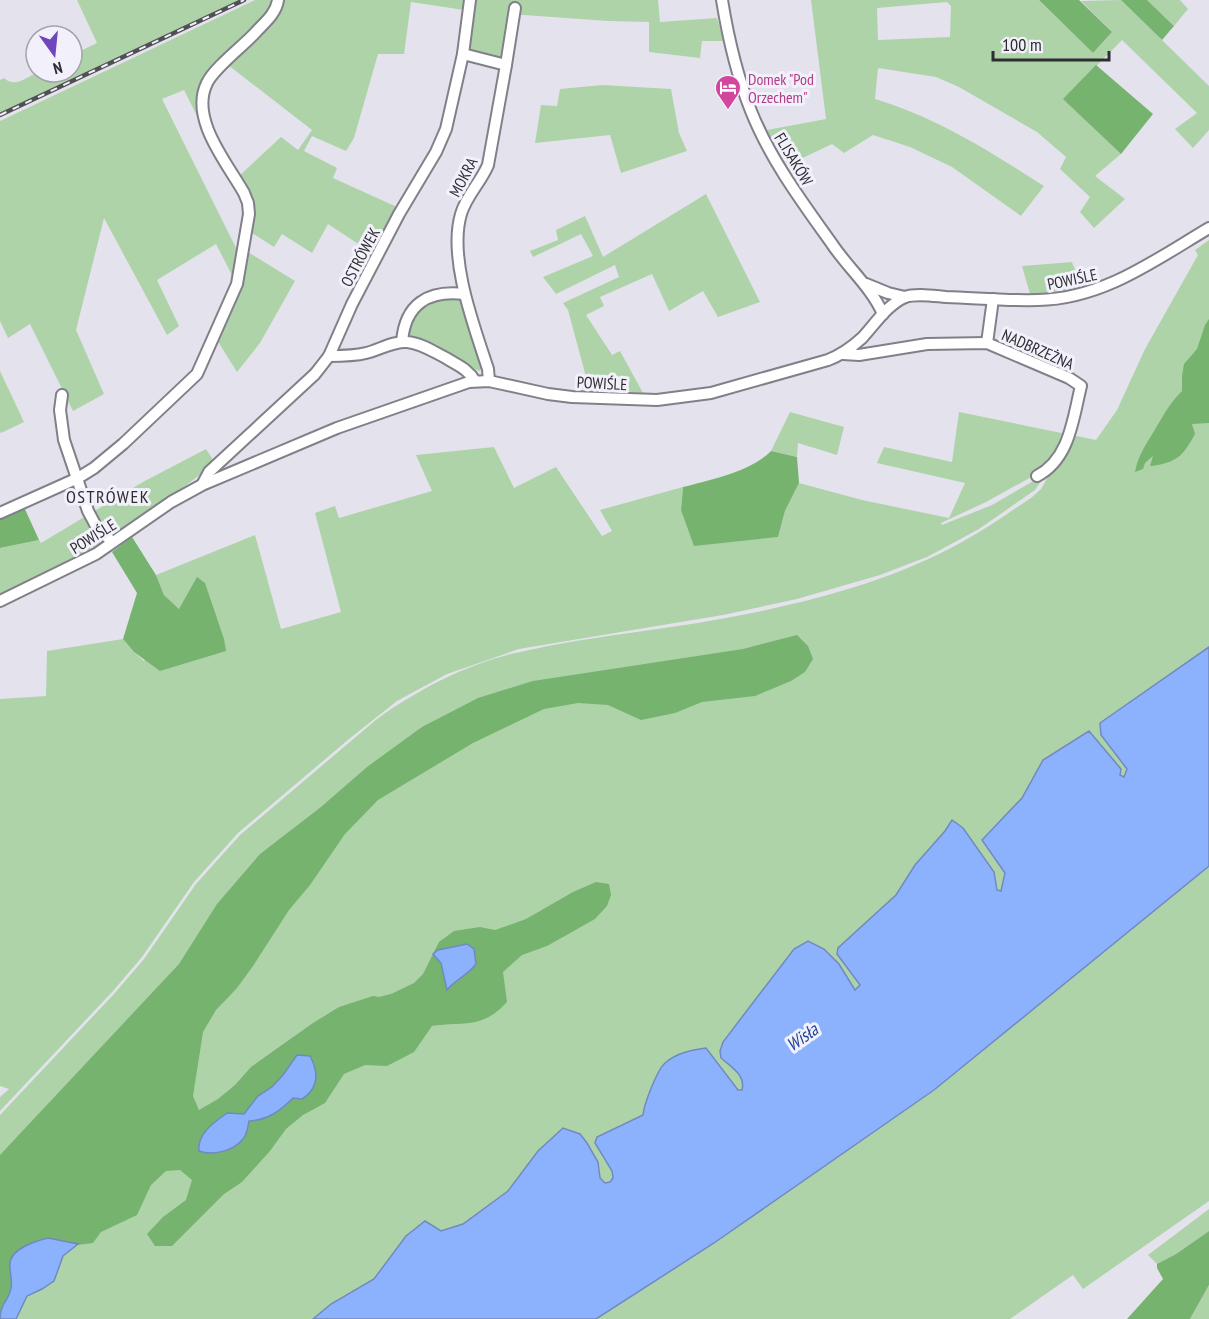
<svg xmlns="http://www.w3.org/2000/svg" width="1209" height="1319" font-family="'PT Sans Narrow',sans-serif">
	<rect width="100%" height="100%" fill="#e4e3ed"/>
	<g fill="#aed3a9" fill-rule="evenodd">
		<path d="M77,0H239L0,113V80L4,78C16,89 26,76 38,73C48,70 62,72 72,72V55L97,43Z"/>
		<polygon points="255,0 274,0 272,9 202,87 206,134 184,90 162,99 240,256 235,281 216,244 157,280 179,326 167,335 104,218 76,330 104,394 73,411 30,324 8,338 0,321 0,121"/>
		<polygon points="282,0 465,0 464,10 411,2 404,54 378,54 354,138 346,151 312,136 304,151 337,168 333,178 397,207 375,255 328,224 312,253 282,234 274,247 249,231 238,177 281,137 298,150 312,130 228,65"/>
		<polygon points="475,0 658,0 660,22 717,18 724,41 702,41 700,58 649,52 649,22 608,21 510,14 502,59 468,51"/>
		<path d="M811,0H1039L1093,53L1112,32L1081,1L1121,0L1209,86V130L1193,148L1175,129L1197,113L1122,40L1064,99L1121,154L1095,176L1125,199L1094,228L1080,212L1090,197L1060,169L1066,157L1037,132L959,87L936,77L878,68L875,99C936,117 991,152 1044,186L1021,216L952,167L910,147L873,135L844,153L832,144L788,165L767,130L826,119ZM947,2L951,6L950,37L878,40L877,8Z"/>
		<polygon points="1147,0 1180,0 1188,9 1174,26"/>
		<polygon points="603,85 671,89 679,133 687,151 621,173 610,135 535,143 541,105 557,106 560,89"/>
		<polygon points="706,194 760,302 718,317 703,291 669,311 652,274 600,297 604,306 586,315 612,355 620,351 643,393 589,388 568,310 563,303 619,277 615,265 556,294 543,277 593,256 581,234 533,257 530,251 558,240 556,230 585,216 603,257"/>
		<path d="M1209,240V647L1100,723L1101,735L1128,770L1124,777L1043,760L1022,798L982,840L1005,873L1001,892L997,890L994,872L963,828L952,820L945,831L915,865L896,895L838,948L837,954L860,986L854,991L839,964L748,1010L723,1042L721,1058C731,1067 746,1075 742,1090H738L705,1048C692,1050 676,1053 665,1063C657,1070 644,1104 643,1115L618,1126L603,1158L612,1171L613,1178L610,1182L605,1183L600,1178L597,1162L580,1134L538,1151L508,1191L463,1224L441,1231L406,1236L374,1279L331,1304L313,1319H0V1115L114,994L144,959L196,884L240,835L377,719C419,689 469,663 520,652C598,634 678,629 757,612C828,597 899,577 962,542C986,529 1008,513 1031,498L1041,489L1051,472L1044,470L986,502L941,523L942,525L992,505L1042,476L1044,477L1035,490L979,529L927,557L880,575L797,599L723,615L519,649L447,674L397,701L349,739L238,833L194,882L142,957L113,991L0,1111V1097L9,1089L0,1086V699L46,696L47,651L123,639L134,652L144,661L204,583L197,578L180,610L164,595L156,575L255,535L281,629L341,612L315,513L335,506L339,518L432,491L416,455L494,447L514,488L556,467L602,536L612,531L600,510L683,487L681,510L736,541L778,537L785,511L799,483L862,500L949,518L965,483L877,463L884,447L952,462L959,412L1096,440L1117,410L1145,349L1198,255L1195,250Z"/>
		<polygon points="248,252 295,281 260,343 237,372 217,340"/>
		<polygon points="1072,262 1082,288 1061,293 1030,294 1022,266"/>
		<path d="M449,297L459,298L484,368L479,371L411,338L408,334L407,326C420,306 426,302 449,297Z"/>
		<polygon points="0,371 24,422 1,433 0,432"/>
		<polygon points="790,412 844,427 837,455 798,443 797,457 771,451"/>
		<polygon points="206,449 215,463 180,490 91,551 0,596 0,548 39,540 41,543 143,482"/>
		<polygon points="1209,866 1209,1201 1083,1289 1073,1275 1010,1319 596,1319 714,1243 934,1090"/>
		<polygon points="1209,1209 1209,1231 1176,1254 1157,1264 1148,1255"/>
		<polygon points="1209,1285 1209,1319 1190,1319"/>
	</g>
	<g fill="#76b36f">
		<polygon points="1039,0 1079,0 1112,32 1093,53"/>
		<polygon points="1121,0 1147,0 1174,26 1162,40"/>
		<polygon points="1096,65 1153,114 1121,154 1063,99"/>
		<path d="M1209,319V423L1192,424L1195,434C1183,456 1177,463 1150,466L1153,456L1145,463L1143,469L1135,472C1138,454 1148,442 1157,426C1166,411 1170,403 1182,391V376L1184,364L1197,349L1205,325Z"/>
		<path d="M771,451L797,457L799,483L785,511L778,537L694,546L681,510L683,487C710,480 752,471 771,451Z"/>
		<polygon points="24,507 39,540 0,548 0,516"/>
		<polygon points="132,537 156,575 164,595 179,609 197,577 205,583 224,639 226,651 160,671 134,652 123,639 137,593 112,552"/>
		<path d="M797,635L808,646L813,659L805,672L791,681L755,696L702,702L675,713L641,720L608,705L578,703L544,709L473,743L378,800L345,834L310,885L289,910L253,966L237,988L216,1010L203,1032L193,1096L199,1110L218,1099L235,1085L251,1067L313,1023L339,1007L373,996L379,997L391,994L414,983L423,974L439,942L454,931L480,927L495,930L526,919L573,892L596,882L609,884L611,895L607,906L595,919L547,946L522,955L503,972L507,1002C481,1030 465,1021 432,1026L414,1052L387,1066L365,1065L344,1074L325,1103L303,1115L286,1129L270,1151L242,1182L224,1194L172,1246H155L147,1234L163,1217L186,1200L192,1180L180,1170L166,1171L151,1185L137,1215L101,1232L93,1243L54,1248L0,1316V1155L179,964L217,904L260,854L321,807L367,767L422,727L478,698L533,681L743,649Z"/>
		<polygon points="1209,1231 1209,1285 1190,1319 1127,1319 1163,1279 1157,1268 1157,1264 1176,1254"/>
	</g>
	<g fill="#8db2fd" stroke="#708ac0" stroke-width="1.5">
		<path d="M1209,647V866L934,1090L714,1243L596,1319H313L331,1304L374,1279L406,1236L425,1221L441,1231L463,1224L508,1191L538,1151L563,1128L580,1134L587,1143L598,1162L600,1178L605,1183L610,1182L613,1178L612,1171L595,1143L597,1137L643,1115C644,1104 657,1070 665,1063C676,1053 692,1050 706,1048L738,1090H742C746,1075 731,1067 721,1058L720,1051L723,1042L794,949L808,941L824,949L839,964L855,990L860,985L837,954L838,948L896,895L915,865L945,831L952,820L963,828L994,872L997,890L1001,891L1005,873L982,840L1022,798L1043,760L1089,731L1121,769L1120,775L1124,777L1127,769L1101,735L1100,723Z"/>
		<path d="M467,944L474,949L476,964C467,976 456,979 447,990L441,963L433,954L438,950Z"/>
		<path d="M297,1055L310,1056C319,1073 319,1088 302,1099L293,1098C280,1111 268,1120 249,1121C248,1126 247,1135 243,1139C234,1151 212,1156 199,1151C197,1133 215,1122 227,1113L244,1114L258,1096L272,1087L283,1075Z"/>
		<path d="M48,1238L78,1244L63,1256L54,1281L42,1289L27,1296L16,1319H0C0,1303 9,1301 11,1288C13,1280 9,1271 10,1264C10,1249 36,1241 48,1238Z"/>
	</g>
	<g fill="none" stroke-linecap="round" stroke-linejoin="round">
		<defs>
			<g id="minor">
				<path d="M722,0C728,37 737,76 751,111C770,159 802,202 832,244C848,268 871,287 883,314"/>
				<path d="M463,54L506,65L488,165C481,182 466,196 461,214C448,258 474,326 488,369L489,381"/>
				<polyline points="506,65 515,8"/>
				<polyline points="866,284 888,293 905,297"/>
				<path d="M402,342C405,304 428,290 464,294"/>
				<polyline points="987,343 993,299"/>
				<path d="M843,354L859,355L927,344L987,343L1069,378L1081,386C1073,418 1070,459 1037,476"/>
				<path d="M329,356C341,356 354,356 366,353C379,350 393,341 407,342C421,343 434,352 446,358C457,365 468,369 475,381"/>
				<polyline points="62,395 60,410 64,440 88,511 96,526 112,542"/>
				<polyline points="202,485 209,472 315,374 329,356 352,304 399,214 436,152 446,129 463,54 470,0"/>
				<path d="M0,513L78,478L94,468L123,444L197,374L237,284L249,214L248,203L244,193C228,164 189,119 207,83C214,68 242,47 255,33C264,23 276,14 278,0"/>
				<path d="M0,601L96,554L171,502L202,485L337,428L469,382L489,381L548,394L572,397L657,400L711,393L828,360C841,355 851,348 862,338C875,324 887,305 905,297C916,293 934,296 946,297C977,298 1007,301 1038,300C1103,299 1155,260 1209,228"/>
			</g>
		</defs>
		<use href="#minor" stroke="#818089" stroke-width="14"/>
		<use href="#minor" stroke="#fff" stroke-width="10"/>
		<defs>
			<polyline id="rail" points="0,115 244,0"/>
		</defs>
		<use href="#rail" stroke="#504f54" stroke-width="4.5"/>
		<use href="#rail" stroke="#f2f1fb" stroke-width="2" stroke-dasharray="7" stroke-linecap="butt"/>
	</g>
	<defs>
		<symbol id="hotel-pin" viewBox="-11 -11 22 30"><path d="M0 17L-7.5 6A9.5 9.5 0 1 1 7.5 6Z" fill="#d1479c" stroke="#f2f1fb"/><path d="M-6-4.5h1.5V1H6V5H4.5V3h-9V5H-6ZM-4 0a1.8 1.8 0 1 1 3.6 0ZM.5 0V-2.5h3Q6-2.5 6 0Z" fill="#fff"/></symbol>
	</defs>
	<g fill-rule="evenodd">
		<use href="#hotel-pin" x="713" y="73" width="30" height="40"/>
	</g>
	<g text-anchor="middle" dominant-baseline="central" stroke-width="6" stroke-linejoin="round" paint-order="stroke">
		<g font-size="16" fill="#b23c85" stroke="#f2f1fb" text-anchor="start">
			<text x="748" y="79">Domek "Pod<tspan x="748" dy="18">Orzechem"</tspan></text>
		</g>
		<g font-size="16" fill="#2e2d31" stroke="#f2f1fb">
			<text transform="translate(794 159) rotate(59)">FLISAKÓW</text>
			<text transform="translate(463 177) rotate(-62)">MOKRA</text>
			<text transform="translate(360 257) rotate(-62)">OSTRÓWEK</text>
			<text transform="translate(1072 279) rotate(-12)">POWIŚLE</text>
			<text transform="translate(1038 349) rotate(24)">NADBRZEŻNA</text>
			<text transform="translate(602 383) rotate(3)">POWIŚLE</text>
			<text transform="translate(93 536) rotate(-32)">POWIŚLE</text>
		</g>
		<g font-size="18" letter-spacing="1.5" fill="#2e2d31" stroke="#f2f1fb">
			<text x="108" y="496">OSTRÓWEK</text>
		</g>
		<g font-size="18" font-style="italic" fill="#1e4297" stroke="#f2f1fb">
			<text transform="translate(802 1037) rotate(-35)">Wisła</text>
		</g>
	</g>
	<g transform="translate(54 54) rotate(165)"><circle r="28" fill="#f2f1fb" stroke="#a4a3aa" stroke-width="1.5"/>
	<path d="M0-4.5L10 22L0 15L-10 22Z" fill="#7046be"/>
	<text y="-9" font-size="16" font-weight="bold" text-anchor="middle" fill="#2e2d31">N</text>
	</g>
	<path d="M993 51v9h116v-9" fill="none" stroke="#2e2d31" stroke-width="3"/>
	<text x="1002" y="51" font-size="18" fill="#2e2d31" stroke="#f2f1fb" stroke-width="4.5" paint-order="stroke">100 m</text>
</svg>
